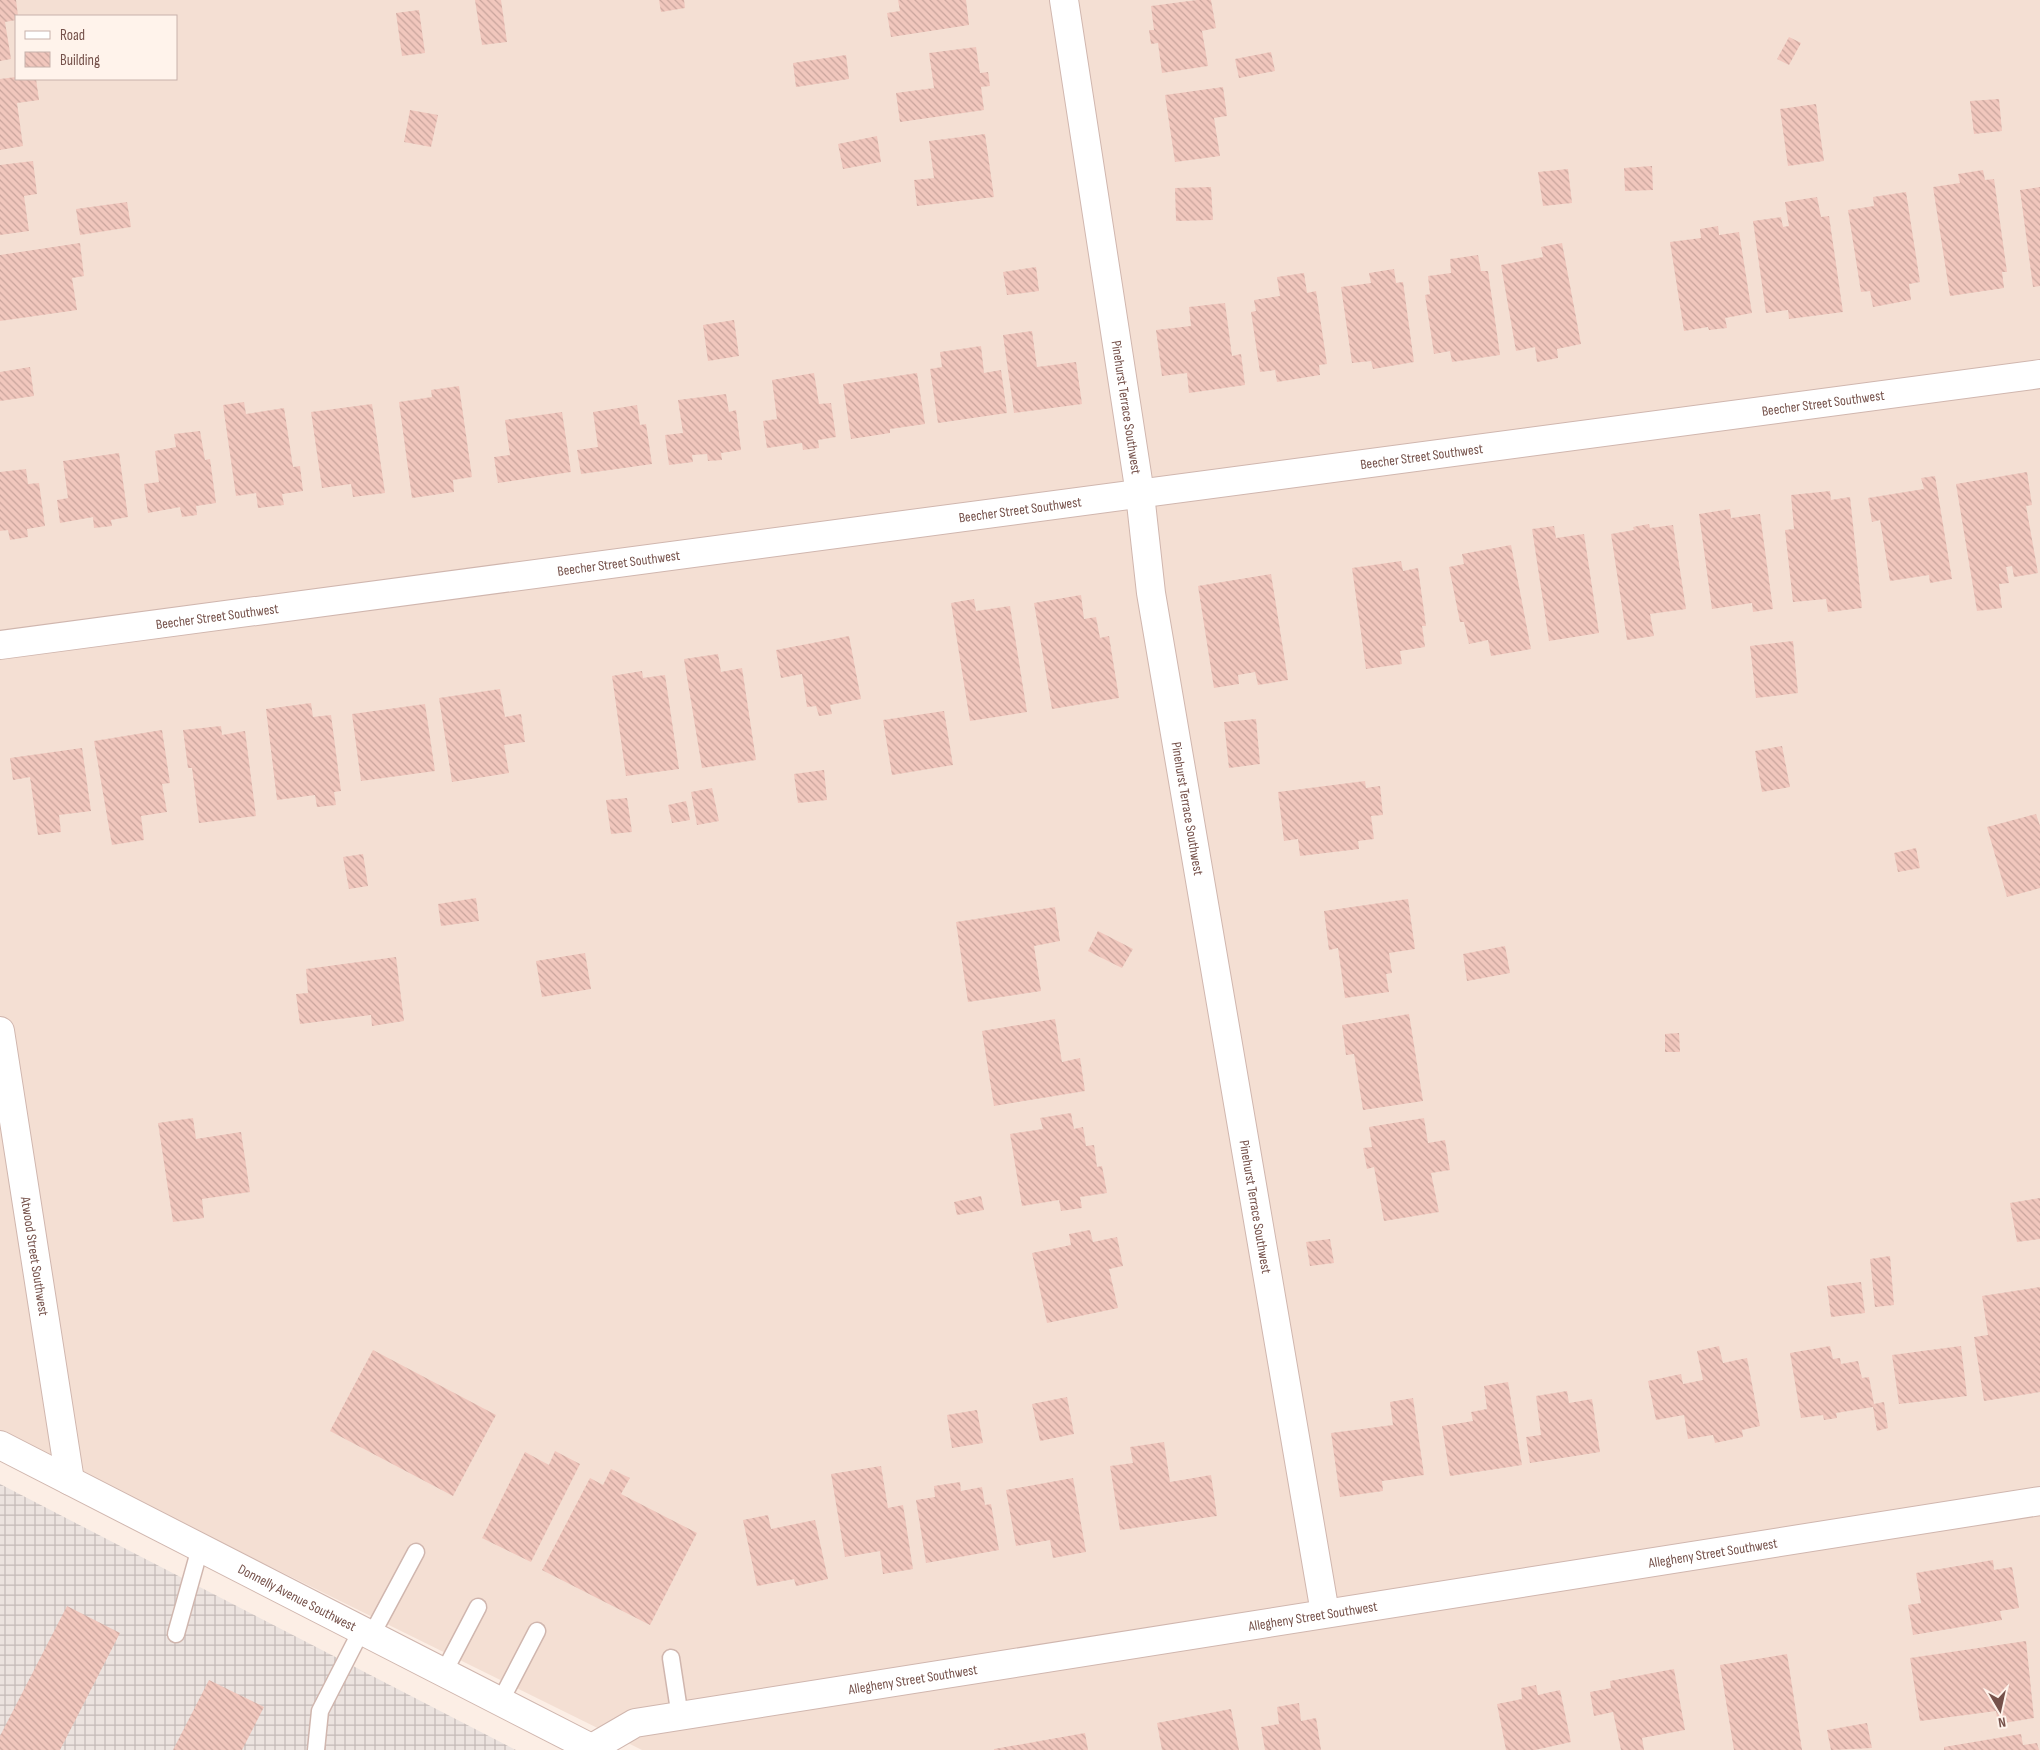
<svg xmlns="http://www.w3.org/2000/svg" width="2040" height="1750" font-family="'Sofia Sans Condensed',sans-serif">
	<defs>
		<pattern id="industrial-grid" width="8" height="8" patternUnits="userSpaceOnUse" patternTransform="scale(1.25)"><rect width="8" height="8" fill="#ece3df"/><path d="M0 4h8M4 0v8" fill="none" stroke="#c4bab7"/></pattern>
		<pattern id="building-back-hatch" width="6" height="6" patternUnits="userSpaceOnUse" patternTransform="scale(1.25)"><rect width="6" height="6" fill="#f1c7bd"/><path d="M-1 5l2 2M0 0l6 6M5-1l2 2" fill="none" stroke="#c8a49c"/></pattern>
	</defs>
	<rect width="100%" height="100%" fill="#fceee5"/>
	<path fill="#f4dfd3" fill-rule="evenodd" d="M0,0H2040V1750H642L0,1433ZM16,16H176V79H16Z"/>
	<polygon fill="url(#industrial-grid)" points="0,1484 516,1750 0,1750"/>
	<g fill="url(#building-back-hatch)">
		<polygon points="0,0 16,0 18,16 16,16 16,20 5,22 11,59 0,61"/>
		<polygon points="475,0 501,0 507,42 482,45"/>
		<polygon points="659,0 684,0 685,8 661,12"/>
		<polygon points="898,0 966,0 969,25 891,37 887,13 900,11"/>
		<polygon points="1197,0 1211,0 1216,28 1202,31 1208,66 1162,73 1158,43 1151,44 1149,30 1154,30 1151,6"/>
		<polygon points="419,10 425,53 402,56 396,13"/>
		<polygon points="1789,37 1801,43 1789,65 1777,59"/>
		<polygon points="976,47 980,73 988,72 990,86 981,87 984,110 900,122 896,93 934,88 929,53"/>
		<polygon points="1271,52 1275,71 1239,78 1235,59"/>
		<polygon points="846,55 849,79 796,87 793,63"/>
		<polygon points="16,77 16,79 36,79 39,100 17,103 23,146 0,150 0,79"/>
		<polygon points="1223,87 1227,116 1214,118 1220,156 1175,162 1165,95"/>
		<polygon points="1999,99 2002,131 1974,134 1970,101"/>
		<polygon points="1816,104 1824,161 1788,166 1780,109"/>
		<polygon points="410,110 438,115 431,147 404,142"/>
		<polygon points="985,134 994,197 917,206 914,180 934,178 929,141"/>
		<polygon points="877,136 881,162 843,169 838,144"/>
		<polygon points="33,161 37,194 24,196 29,231 0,235 0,165"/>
		<polygon points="1652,166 1653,190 1625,191 1624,168"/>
		<polygon points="1568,169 1572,203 1543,206 1538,172"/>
		<polygon points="1983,170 1985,180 1994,179 2007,272 2002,272 2004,288 1950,296 1933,187 1960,183 1958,174"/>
		<polygon points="1211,187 1213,220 1176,221 1175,188"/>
		<polygon points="2040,187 2040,286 2033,287 2020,190"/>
		<polygon points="1906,192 1920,282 1909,284 1911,300 1873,307 1870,291 1861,292 1848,210 1874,206 1873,197"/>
		<polygon points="1817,197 1821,217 1829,216 1843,312 1789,319 1788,310 1766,313 1753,221 1781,217 1783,227 1789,226 1785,202"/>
		<polygon points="127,202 131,227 80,235 76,209"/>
		<polygon points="1718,226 1719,235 1739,232 1752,313 1725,318 1727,328 1709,330 1708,327 1684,331 1670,242 1701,238 1700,229"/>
		<polygon points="80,243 84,276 72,278 77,310 0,321 0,255"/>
		<polygon points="1562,243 1581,344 1557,349 1558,358 1537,362 1535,347 1516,351 1501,265 1543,257 1541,247"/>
		<polygon points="1478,255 1481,271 1488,271 1500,355 1452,362 1450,351 1434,354 1425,295 1430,294 1428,276 1451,273 1450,259"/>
		<polygon points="1036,267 1039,291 1007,295 1003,272"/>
		<polygon points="1394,269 1396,283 1403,282 1414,362 1373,369 1371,361 1352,363 1341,287 1371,283 1369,273"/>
		<polygon points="1304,273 1307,293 1316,291 1327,364 1319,365 1320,375 1277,382 1275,370 1260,372 1251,312 1256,311 1254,300 1280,296 1277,277"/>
		<polygon points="1225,303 1232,356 1241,354 1245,385 1189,393 1187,373 1162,376 1156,330 1191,326 1189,307"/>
		<polygon points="734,320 739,356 708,361 703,325"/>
		<polygon points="1032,331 1037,367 1076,362 1082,404 1014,413 1003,335"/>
		<polygon points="981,346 984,373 1001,370 1007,413 938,423 930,369 942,367 940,352"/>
		<polygon points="30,367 34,396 0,401 0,372"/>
		<polygon points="814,373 819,404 831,403 836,437 818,440 819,448 803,450 802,443 767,448 763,421 777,419 772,380"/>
		<polygon points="917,373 925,424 890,429 890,433 851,439 843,384"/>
		<polygon points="459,386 472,477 453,480 454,492 412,498 399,402 432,397 431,390"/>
		<polygon points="726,394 729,412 736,410 741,450 721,453 722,460 708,461 707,454 692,455 693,462 669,465 665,435 683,433 678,400"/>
		<polygon points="244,402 246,414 284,408 293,467 300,466 303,491 282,494 284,505 258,508 256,493 236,496 223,405"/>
		<polygon points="372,404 385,493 353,497 351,484 322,488 311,412"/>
		<polygon points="637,405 640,425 646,424 652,464 581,474 577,450 598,447 593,412"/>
		<polygon points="562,412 571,472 498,483 494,457 510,455 505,420"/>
		<polygon points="200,431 205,460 210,459 216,503 196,506 197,515 182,517 180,507 148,513 144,484 159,482 155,451 176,447 174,434"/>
		<polygon points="119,453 128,517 111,520 112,526 94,528 93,517 60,523 57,500 68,498 63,461"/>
		<polygon points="26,469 28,484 39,483 45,526 27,529 28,537 10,540 8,530 0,531 0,472"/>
		<polygon points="2027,472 2032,505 2026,506 2038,573 2014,577 2012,566 2006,567 2009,583 1999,584 2002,608 1977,611 1956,484"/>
		<polygon points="1935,476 1952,579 1930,583 1929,575 1890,581 1880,520 1872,522 1868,498 1924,489 1921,478"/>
		<polygon points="1830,491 1831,500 1850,497 1862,608 1828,612 1826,599 1793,602 1785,530 1794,529 1791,495"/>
		<polygon points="1730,509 1731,518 1760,514 1773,609 1753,612 1752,603 1712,609 1699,514"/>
		<polygon points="1649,524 1650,528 1673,525 1686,609 1650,614 1654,636 1627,640 1611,534 1634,530 1633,527"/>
		<polygon points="1554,526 1556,538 1584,534 1599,633 1549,641 1532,529"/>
		<polygon points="1511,545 1531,649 1491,656 1488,640 1469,644 1464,622 1460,622 1449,567 1464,564 1462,554"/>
		<polygon points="1401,561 1403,571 1418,568 1426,626 1422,626 1425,647 1400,651 1402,664 1366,669 1352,568"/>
		<polygon points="1271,574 1288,680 1258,685 1255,672 1238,675 1239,684 1214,688 1198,586"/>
		<polygon points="1081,595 1084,619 1096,617 1100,638 1109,636 1119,698 1052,709 1034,603"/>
		<polygon points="974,599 976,611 1010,606 1027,712 970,721 951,603"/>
		<polygon points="849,636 861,699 830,705 832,714 819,716 816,706 807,707 802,674 781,678 776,650"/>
		<polygon points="1793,641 1798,693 1756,698 1750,646"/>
		<polygon points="718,654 721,672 742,668 756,760 702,768 684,659"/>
		<polygon points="642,671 643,678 665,675 679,769 626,776 612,676"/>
		<polygon points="500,689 505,717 521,714 525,742 504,745 509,773 452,782 439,698"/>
		<polygon points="311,703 313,717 331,715 341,791 334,792 336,805 317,807 315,795 277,800 266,709"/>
		<polygon points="425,704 435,771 361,781 352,714"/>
		<polygon points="944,711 953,765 892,775 883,720"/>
		<polygon points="1256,719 1260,764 1229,768 1224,722"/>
		<polygon points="221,726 222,735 245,731 256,816 199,823 192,768 188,768 183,730"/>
		<polygon points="162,730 170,783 162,784 167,812 141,816 144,840 112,845 94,741"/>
		<polygon points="1782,746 1790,787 1762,792 1755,751"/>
		<polygon points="82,748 91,811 59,815 61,832 38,835 30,777 13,780 10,758"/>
		<polygon points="824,770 827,800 798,803 794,774"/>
		<polygon points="1365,781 1366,788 1380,786 1383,815 1371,816 1374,839 1358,841 1359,849 1300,856 1298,839 1284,841 1278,792"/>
		<polygon points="712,788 719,821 697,825 691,792"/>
		<polygon points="627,798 632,832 611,834 606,800"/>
		<polygon points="686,801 690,820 672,823 668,805"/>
		<polygon points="2036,814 2040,826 2040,888 2007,897 1987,827"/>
		<polygon points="1916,848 1920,868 1898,872 1894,853"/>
		<polygon points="363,854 368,886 349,889 343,857"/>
		<polygon points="476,898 479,921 441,926 438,904"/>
		<polygon points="1408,899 1415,949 1389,953 1392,973 1386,974 1389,992 1345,998 1338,948 1329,950 1324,911"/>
		<polygon points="1055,907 1060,941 1034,946 1041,991 968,1002 956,922"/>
		<polygon points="1098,931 1133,949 1122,968 1088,951"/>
		<polygon points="1505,946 1510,973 1467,981 1463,954"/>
		<polygon points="585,953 591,989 542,997 536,961"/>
		<polygon points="396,957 404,1021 372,1026 371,1015 300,1024 296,994 308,993 306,969"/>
		<polygon points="1409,1014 1423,1101 1363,1110 1354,1054 1346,1055 1342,1025"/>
		<polygon points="1055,1019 1062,1062 1080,1058 1085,1091 994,1106 982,1031"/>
		<polygon points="1679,1033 1680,1052 1665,1052 1665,1034"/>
		<polygon points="1071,1113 1074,1129 1083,1127 1086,1146 1094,1145 1097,1167 1102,1166 1107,1193 1080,1197 1082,1208 1061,1211 1059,1200 1022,1206 1010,1134 1043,1129 1040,1118"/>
		<polygon points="193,1118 196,1139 241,1132 250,1192 202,1199 204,1218 173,1222 158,1123"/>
		<polygon points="1424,1118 1428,1143 1445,1140 1450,1170 1431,1173 1439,1212 1384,1221 1374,1167 1367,1169 1363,1148 1372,1147 1369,1127"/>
		<polygon points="981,1196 984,1210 957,1215 954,1202"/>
		<polygon points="2040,1198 2040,1239 2017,1242 2010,1203"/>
		<polygon points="1090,1230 1093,1242 1117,1237 1123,1266 1109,1269 1118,1308 1047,1323 1032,1253 1071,1245 1069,1234"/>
		<polygon points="1330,1239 1334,1263 1310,1266 1306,1242"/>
		<polygon points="1890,1256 1894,1305 1875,1307 1870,1259"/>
		<polygon points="1861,1282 1865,1313 1831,1317 1827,1286"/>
		<polygon points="2040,1287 2040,1392 1984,1401 1974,1337 1988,1335 1982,1296"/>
		<polygon points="1719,1346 1723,1363 1747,1358 1760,1426 1742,1430 1743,1437 1715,1443 1713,1435 1688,1439 1684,1415 1656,1420 1648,1381 1681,1374 1683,1384 1703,1380 1697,1351"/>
		<polygon points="1830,1346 1833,1359 1840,1358 1841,1364 1858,1361 1862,1378 1869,1377 1874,1404 1884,1402 1888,1428 1877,1431 1873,1407 1836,1413 1837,1418 1824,1420 1823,1415 1801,1418 1790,1353"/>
		<polygon points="1961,1346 1967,1396 1899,1404 1892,1355"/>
		<polygon points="373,1350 496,1415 453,1496 330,1431"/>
		<polygon points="1508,1382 1522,1465 1450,1476 1442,1426 1473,1421 1471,1412 1487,1409 1484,1386"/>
		<polygon points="1567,1391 1569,1403 1592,1399 1600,1452 1530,1463 1526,1437 1541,1435 1536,1396"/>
		<polygon points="1067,1397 1074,1434 1040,1441 1032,1404"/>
		<polygon points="1413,1398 1424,1475 1382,1481 1383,1491 1340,1497 1331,1433 1393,1425 1390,1402"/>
		<polygon points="977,1410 983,1443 952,1448 947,1415"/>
		<polygon points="1164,1442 1170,1482 1211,1475 1217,1516 1120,1530 1110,1466 1133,1463 1130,1447"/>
		<polygon points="555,1451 580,1464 531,1562 482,1538 525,1452 549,1465"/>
		<polygon points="881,1466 888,1508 903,1505 913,1569 883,1574 880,1551 845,1557 831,1474"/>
		<polygon points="611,1469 630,1478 621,1494 697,1533 650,1625 542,1570 590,1478 603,1485"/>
		<polygon points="1073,1478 1086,1552 1053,1558 1050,1540 1016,1546 1006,1490"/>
		<polygon points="960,1482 961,1491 982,1487 985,1505 991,1504 999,1550 926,1563 916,1500 935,1497 934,1486"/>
		<polygon points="768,1515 771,1529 815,1520 828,1579 796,1586 794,1579 757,1586 743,1520"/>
		<polygon points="1993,1560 1994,1570 2012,1567 2019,1608 2000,1611 2002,1620 1913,1635 1908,1605 1921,1603 1916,1573"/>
		<polygon points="67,1606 120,1633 60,1750 0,1750 0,1736"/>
		<polygon points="2026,1641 2034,1718 1998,1724 1996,1711 1920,1721 1910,1658"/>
		<polygon points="1787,1654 1802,1750 1734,1750 1720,1665"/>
		<polygon points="1674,1669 1685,1730 1642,1738 1644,1750 1621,1750 1613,1712 1594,1716 1590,1692 1611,1688 1610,1681"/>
		<polygon points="209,1680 264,1707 242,1750 173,1750"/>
		<polygon points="1536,1685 1538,1695 1560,1690 1571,1742 1535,1750 1506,1750 1497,1704 1522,1699 1521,1688"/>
		<polygon points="1299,1703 1301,1721 1316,1718 1321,1750 1265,1750 1261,1727 1279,1724 1277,1707"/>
		<polygon points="1231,1709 1239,1750 1162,1750 1157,1723"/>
		<polygon points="1867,1723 1872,1748 1831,1750 1827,1730"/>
		<polygon points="1085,1733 1088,1750 994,1750 994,1749"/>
		<polygon points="2021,1734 2023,1745 2037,1743 2039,1750 1944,1750 1944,1747"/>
	</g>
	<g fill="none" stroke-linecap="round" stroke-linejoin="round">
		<defs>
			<g id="service">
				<polyline points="176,1634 200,1548"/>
				<polyline points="371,1636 416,1552"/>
				<polyline points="671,1658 680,1717"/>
				<polyline points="444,1672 478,1607"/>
				<polyline points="500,1702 537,1631"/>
				<polyline points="316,1750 320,1711 361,1631"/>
			</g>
			<g id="minor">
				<path id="s1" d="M1064,0L1140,494L1151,593L1325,1613"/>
				<path id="s2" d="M0,1031L70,1481"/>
				<path id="s3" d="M592,1748L635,1723L2040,1501"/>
			</g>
			<g id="tertiary">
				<path id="s4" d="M0,645L2040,374"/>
				<path id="s5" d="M0,1445L595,1750"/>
			</g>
		</defs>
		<use href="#service" stroke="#d0b6ae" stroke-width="19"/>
		<use href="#minor" stroke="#d0b6ae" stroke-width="30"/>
		<use href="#tertiary" stroke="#d0b6ae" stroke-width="30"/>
		<use href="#service" stroke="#fff" stroke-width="16"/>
		<use href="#minor" stroke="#fff" stroke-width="28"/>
		<use href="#tertiary" stroke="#fff" stroke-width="28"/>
	</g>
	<g text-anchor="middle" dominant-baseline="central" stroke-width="4" stroke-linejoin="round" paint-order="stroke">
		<g font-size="14" fill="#75514a" stroke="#fff3eb">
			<text stroke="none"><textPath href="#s4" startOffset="1839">Beecher Street Southwest</textPath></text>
			<text stroke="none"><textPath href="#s1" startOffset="412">Pinehurst Terrace Southwest</textPath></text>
			<text stroke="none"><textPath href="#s4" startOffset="1434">Beecher Street Southwest</textPath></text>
			<text stroke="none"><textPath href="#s4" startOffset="1029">Beecher Street Southwest</textPath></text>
			<text stroke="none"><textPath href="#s4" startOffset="624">Beecher Street Southwest</textPath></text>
			<text stroke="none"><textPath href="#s4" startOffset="219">Beecher Street Southwest</textPath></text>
			<text stroke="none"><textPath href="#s1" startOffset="818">Pinehurst Terrace Southwest</textPath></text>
			<text stroke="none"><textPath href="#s1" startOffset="1222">Pinehurst Terrace Southwest</textPath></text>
			<text stroke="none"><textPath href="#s2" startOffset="228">Atwood Street Southwest</textPath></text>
			<text stroke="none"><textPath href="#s3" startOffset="1141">Allegheny Street Southwest</textPath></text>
			<text stroke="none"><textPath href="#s5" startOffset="334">Donnelly Avenue Southwest</textPath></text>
			<text stroke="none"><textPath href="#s3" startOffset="736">Allegheny Street Southwest</textPath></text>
			<text stroke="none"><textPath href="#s3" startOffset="331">Allegheny Street Southwest</textPath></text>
		</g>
	</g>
	<rect x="15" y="15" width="162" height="65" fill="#fff3eb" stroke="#c8b2ab"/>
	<rect x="25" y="31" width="25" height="8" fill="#ffffff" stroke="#c8b2ab"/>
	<text x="60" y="40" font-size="15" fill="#75514a">Road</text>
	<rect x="25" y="52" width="25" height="15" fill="url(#building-back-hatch)" stroke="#c8b2ab"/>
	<text x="60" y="65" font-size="15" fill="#75514a">Building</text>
	<g transform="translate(2000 1710) rotate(171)" stroke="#fff3eb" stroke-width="4" paint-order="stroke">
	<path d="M0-4L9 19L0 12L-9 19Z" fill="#75514a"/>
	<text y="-8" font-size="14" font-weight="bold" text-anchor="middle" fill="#75514a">N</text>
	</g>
</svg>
